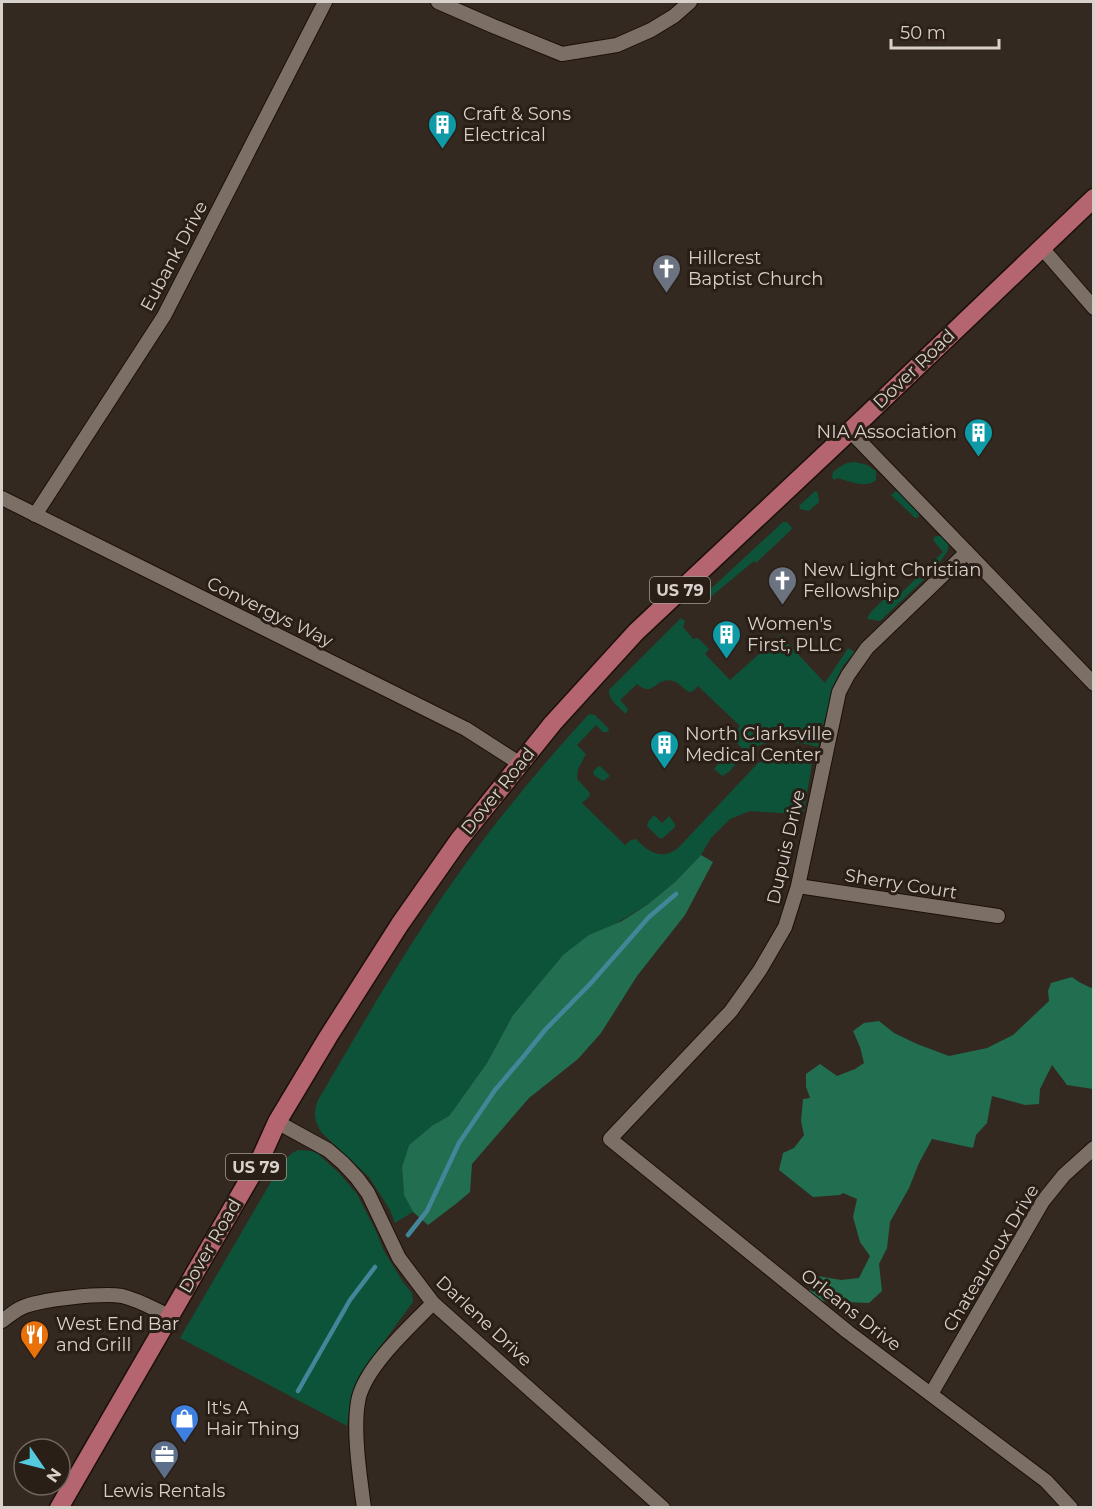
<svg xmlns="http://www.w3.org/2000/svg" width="1095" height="1509" font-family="Montserrat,sans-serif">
	<rect width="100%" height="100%" fill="#342920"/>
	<g fill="#0d5339">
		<path d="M855,462L867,465L876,471V480C866,489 849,481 837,478L835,480L832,478L833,472C841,466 846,462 855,462Z"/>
		<polygon points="815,491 818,493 819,502 809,511 800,509 799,506"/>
		<polygon points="896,491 899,492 918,511 919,517 915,518 891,495"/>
		<polygon points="783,522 787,522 792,528 790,531 756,563 754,561 707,600 703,596"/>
		<polygon points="937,536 942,536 949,543 947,552 934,570 880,621 867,619 870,613 886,597 892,602 943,552 933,540 934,537"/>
		<path d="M681,618L685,621L683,627L693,639L698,638L709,649L705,654L730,680L780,635L825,683L848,648L855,652L843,666L833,686L818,747C795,741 767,737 746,752L732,738V735L740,726L698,686L693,691L689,692C683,689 679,682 673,681C654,676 655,699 637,684L620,700L628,709L626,714C619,707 608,700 609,690Z"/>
		<path d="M589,714L595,715L608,728L609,732H603L596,725L577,745L586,754L578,769L577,779L590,793L589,797L582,803L625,845L631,840L636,839C649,853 663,861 679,847L758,763C775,754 795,759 812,764L804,811L795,814L750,811L730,819L711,838L701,855L675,882L647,905L563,955L513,1015L487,1063L449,1116L433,1125L409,1145L402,1167L404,1195L413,1212L395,1223L390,1210L369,1177L322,1133C314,1121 313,1113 318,1100C353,1041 387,981 425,923C472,850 530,778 589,714Z"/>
		<polygon points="721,749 733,759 735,764 730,771 723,776 721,775 714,769 718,764 711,757 718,750"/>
		<polygon points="600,766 610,776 603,781 594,775 593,772 597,767"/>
		<polygon points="654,815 662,823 669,816 675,824 675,827 663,838 659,838 647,826 648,822"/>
		<polygon points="298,1150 312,1151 318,1154 339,1173 357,1194 376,1231 384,1251 403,1282 412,1293 413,1302 360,1374 354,1389 350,1404 347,1426 180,1338 282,1163 292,1153"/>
	</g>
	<g fill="#216e50">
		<polygon points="701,855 713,862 685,915 637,976 601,1033 578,1059 529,1098 472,1164 470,1192 457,1203 428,1225 413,1212 404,1195 402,1167 409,1145 433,1125 449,1116 487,1063 513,1015 563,955 589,935 622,921 647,905 675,882"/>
		<polygon points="1072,977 1079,982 1091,988 1093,987 1093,1089 1067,1085 1052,1065 1040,1089 1039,1104 1025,1105 992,1096 987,1123 976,1135 973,1148 932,1139 919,1163 909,1188 890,1222 887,1248 879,1264 882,1291 869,1303 820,1301 808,1293 817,1276 841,1280 859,1278 870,1256 860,1242 853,1217 857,1199 843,1193 840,1195 813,1197 779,1170 783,1153 794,1148 804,1135 801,1121 803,1099 810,1098 806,1087 806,1074 820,1064 837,1076 855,1069 864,1063 860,1047 853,1031 864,1023 879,1021 894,1033 917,1044 949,1056 987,1048 1013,1035 1049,1001 1048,991 1051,983"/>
	</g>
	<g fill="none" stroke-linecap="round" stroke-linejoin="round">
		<g stroke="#438699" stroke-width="4.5">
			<polyline points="408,1235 427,1211 459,1143 495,1090 524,1056 545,1030 591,983 649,917 676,894"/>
			<polyline points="298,1391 350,1300 375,1267"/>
		</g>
		<defs>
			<g id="minor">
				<polyline points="438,2 493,26 562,54 617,45 651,30 674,16 690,2"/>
				<polyline points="1042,248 1094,308"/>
				<polyline points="850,431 1094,684"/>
				<polyline points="2,498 466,729 519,763"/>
				<polyline points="35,515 164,316 325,2"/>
				<polyline points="967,552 867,648 848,675 839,692 798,886 785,927 760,970 731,1011 610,1139 848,1332 1046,1481 1071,1508"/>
				<polyline points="798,886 998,916"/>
				<polyline points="277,1122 328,1150 343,1163 357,1178 368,1193 399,1258 433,1303 663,1508"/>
				<path d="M2,1321C8,1317 14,1311 21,1308C39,1299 102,1293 122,1296C139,1300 154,1309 169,1316"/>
				<polyline points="931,1394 1043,1201 1064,1175 1094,1148"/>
				<path d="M364,1508C360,1478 352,1426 359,1397C368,1364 410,1327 433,1303"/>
			</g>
			<polyline id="primary" points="59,1508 259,1162 277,1122 328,1037 400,924 459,840 553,723 636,632 850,431 1094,198"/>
		</defs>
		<use href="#minor" stroke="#1b110a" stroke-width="16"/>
		<use href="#primary" stroke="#1b110a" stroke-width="21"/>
		<use href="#minor" stroke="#7c6f65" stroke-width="14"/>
		<use href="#primary" stroke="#b4656f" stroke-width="18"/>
	</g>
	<defs>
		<symbol id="building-pin" viewBox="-11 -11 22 30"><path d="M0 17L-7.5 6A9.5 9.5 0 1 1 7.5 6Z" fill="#0f9aa8" stroke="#2a1f17"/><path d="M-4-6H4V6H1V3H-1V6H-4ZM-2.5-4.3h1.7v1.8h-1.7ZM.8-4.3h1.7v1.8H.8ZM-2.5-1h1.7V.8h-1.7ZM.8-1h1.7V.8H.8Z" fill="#fff"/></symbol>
		<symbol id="church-pin" viewBox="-11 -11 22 30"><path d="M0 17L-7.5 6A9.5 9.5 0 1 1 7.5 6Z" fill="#6b7280" stroke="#2a1f17"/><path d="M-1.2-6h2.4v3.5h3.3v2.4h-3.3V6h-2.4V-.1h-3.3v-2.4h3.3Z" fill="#fff"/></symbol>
		<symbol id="restaurant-pin" viewBox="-11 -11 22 30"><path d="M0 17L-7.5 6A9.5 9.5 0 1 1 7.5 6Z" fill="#e8710a" stroke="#2a1f17"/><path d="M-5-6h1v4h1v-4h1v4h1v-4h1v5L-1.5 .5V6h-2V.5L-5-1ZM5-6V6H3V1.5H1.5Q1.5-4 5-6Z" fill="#fff"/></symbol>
		<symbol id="shop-pin" viewBox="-11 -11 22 30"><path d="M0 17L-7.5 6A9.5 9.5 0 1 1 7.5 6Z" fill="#3f7fe0" stroke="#2a1f17"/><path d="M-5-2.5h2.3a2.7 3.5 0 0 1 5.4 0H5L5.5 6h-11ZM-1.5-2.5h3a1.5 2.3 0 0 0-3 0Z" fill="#fff"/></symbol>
		<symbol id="office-pin" viewBox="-11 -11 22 30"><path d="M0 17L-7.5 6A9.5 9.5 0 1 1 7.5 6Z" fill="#5c6f8a" stroke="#2a1f17"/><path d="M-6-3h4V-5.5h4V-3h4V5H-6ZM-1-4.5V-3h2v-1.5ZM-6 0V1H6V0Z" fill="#fff"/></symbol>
	</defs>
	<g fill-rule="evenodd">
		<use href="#building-pin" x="426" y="108" width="33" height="45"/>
		<use href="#church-pin" x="650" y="252" width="33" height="45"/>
		<use href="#building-pin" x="962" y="416" width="33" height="45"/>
		<use href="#church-pin" x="766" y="564" width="33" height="45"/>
		<use href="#building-pin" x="710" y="618" width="33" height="45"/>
		<use href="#building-pin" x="648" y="728" width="33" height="45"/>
		<use href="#restaurant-pin" x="18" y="1318" width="33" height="45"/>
		<use href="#shop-pin" x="168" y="1402" width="33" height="45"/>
		<use href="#office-pin" x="148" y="1438" width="33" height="45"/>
	</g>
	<g text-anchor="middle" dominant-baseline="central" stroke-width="6" stroke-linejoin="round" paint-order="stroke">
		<g fill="#2a1f17" stroke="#a49b95" stroke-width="1.5">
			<rect x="650" y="577" width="60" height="26" rx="4.5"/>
			<rect x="226" y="1154" width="60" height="26" rx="4.5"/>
		</g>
		<g font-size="16" font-weight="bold" fill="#d8d0cb">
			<text x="680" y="590">US 79</text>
			<text x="256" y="1167">US 79</text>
		</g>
		<g font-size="18" fill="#d8d0cb" stroke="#2a1f17" text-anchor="start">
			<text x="463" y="114">Craft &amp; Sons<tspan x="463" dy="21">Electrical</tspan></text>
			<text x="688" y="258">Hillcrest<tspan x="688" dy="21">Baptist Church</tspan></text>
			<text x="957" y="432" text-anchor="end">NIA Association</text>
			<text x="803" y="570">New Light Christian<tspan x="803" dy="21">Fellowship</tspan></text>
			<text x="747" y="624">Women's<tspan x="747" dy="21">First, PLLC</tspan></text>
			<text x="685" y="734">North Clarksville<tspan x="685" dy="21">Medical Center</tspan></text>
			<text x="56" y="1324">West End Bar<tspan x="56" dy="21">and Grill</tspan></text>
			<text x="206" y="1408">It's A<tspan x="206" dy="21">Hair Thing</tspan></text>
			<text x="164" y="1491" text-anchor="middle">Lewis Rentals</text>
		</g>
		<g font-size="18" fill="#d8d0cb" stroke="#2a1f17">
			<text transform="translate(174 256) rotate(-62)">Eubank Drive</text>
			<text transform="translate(914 369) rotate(-44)">Dover Road</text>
			<text transform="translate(270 612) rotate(26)">Convergys Way</text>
			<text transform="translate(498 791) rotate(-51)">Dover Road</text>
			<text transform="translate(786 847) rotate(-77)">Dupuis Drive</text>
			<text transform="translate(901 884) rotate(9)">Sherry Court</text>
			<text transform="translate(210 1246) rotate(-60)">Dover Road</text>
			<text transform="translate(991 1258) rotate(-59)">Chateauroux Drive</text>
			<text transform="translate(851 1310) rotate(38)">Orleans Drive</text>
			<text transform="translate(484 1321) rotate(43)">Darlene Drive</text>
		</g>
	</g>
	<rect width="1095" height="1509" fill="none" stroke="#d8d0cb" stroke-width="6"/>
	<g transform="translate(42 1467) rotate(125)"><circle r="28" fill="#2a1f17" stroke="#70665f" stroke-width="1.5"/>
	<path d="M0-4.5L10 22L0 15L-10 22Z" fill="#54cade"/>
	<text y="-9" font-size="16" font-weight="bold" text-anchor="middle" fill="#d8d0cb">N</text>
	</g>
	<path d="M891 39v9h108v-9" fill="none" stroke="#d8d0cb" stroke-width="3"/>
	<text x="900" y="39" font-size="18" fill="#d8d0cb" stroke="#2a1f17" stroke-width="4.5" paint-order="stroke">50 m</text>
</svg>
